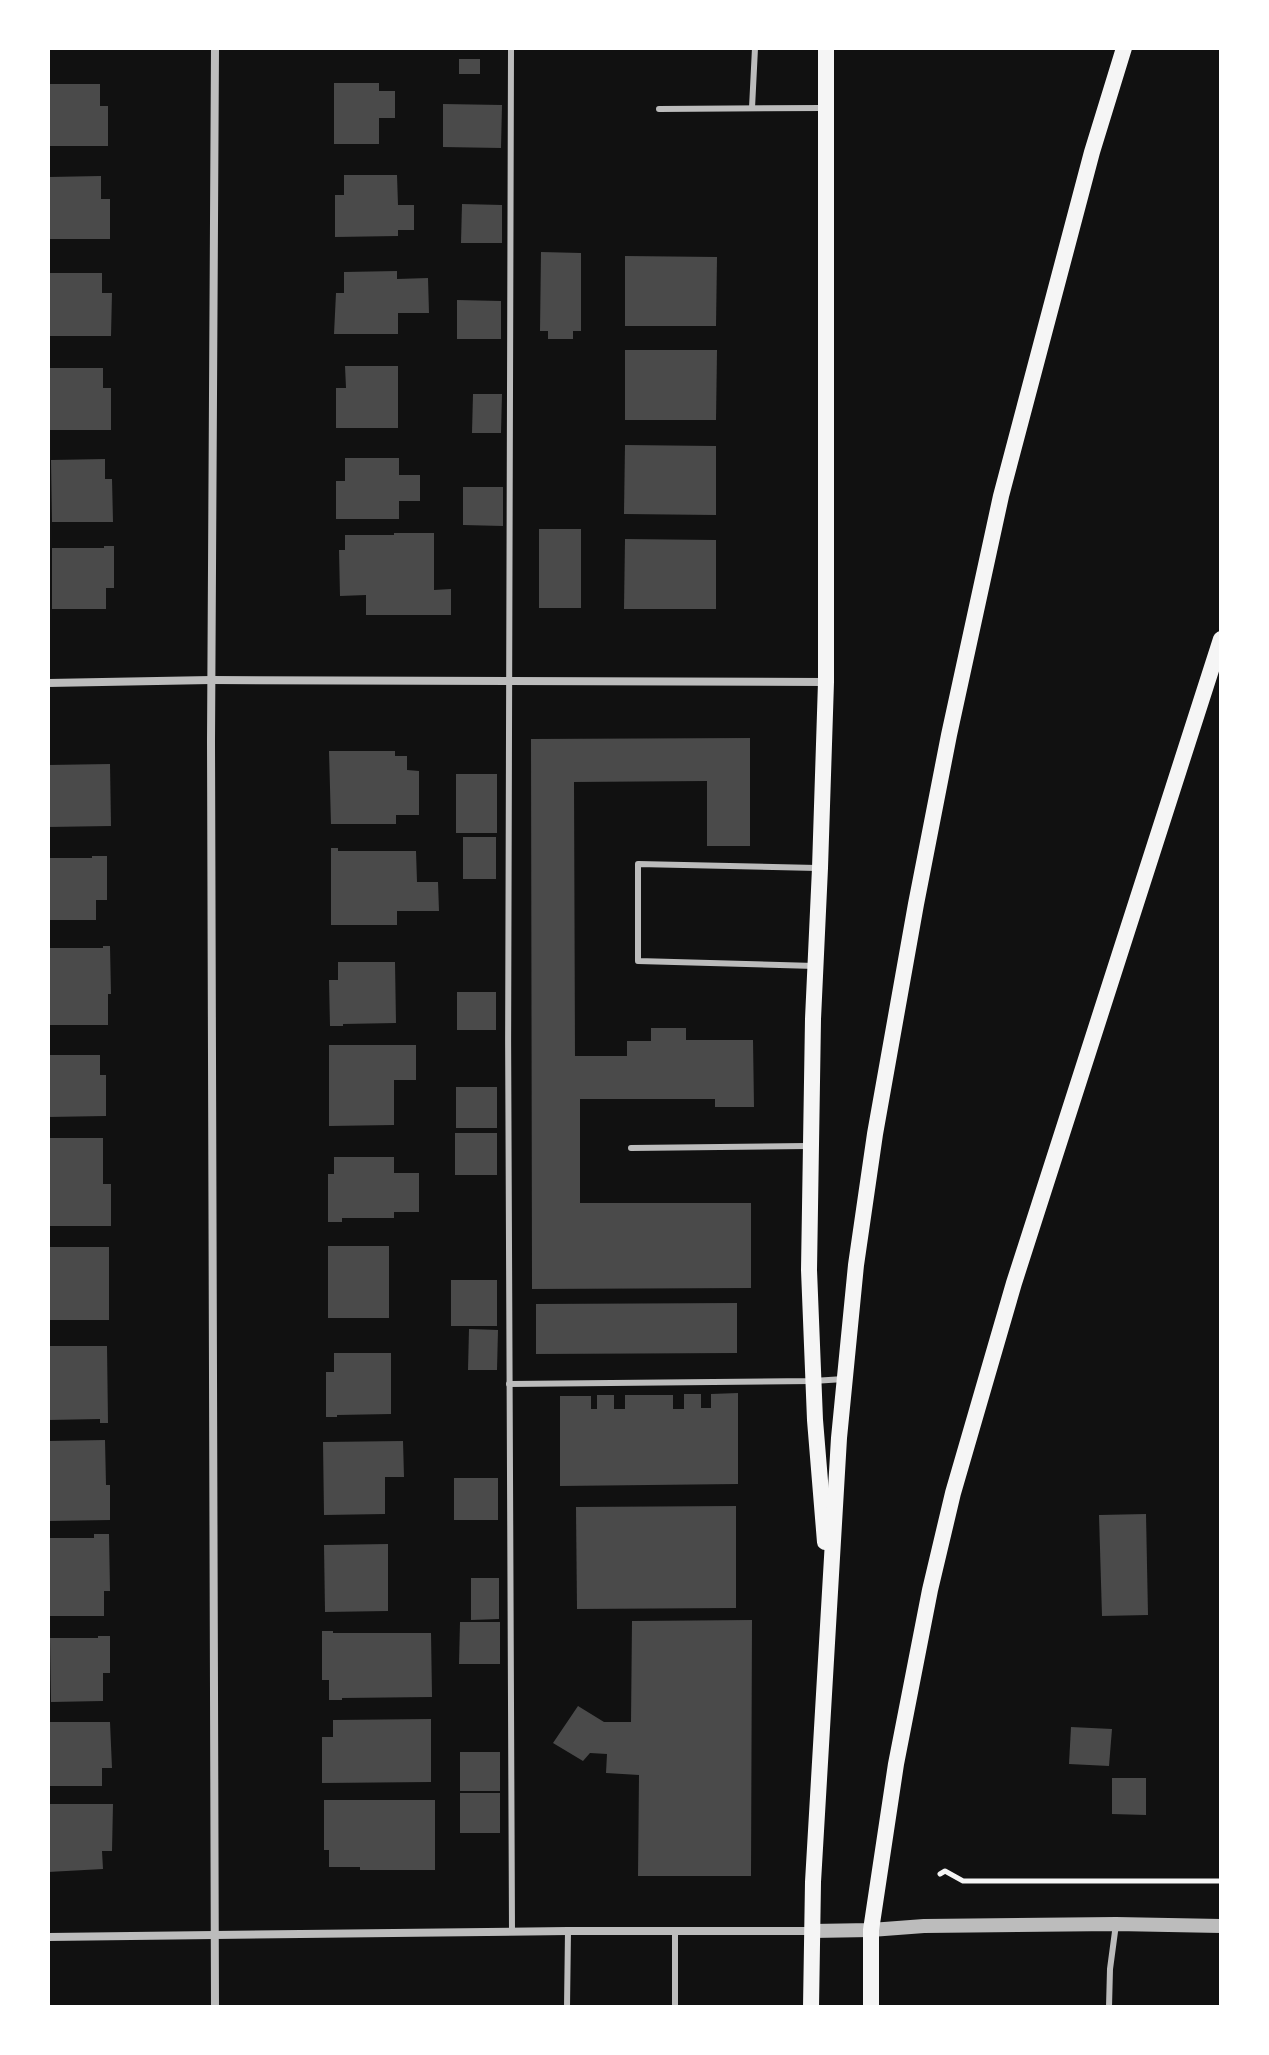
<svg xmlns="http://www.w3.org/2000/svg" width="1269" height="2055" font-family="Overpass,sans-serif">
	<rect width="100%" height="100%" fill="#111"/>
	<g fill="#4a4a4a">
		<rect x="459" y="59" width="21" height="15"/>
		<polygon points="334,83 379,83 379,91 395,91 395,118 379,118 379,144 334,144"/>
		<polygon points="48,84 100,84 100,106 108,106 108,146 48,146"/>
		<polygon points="443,104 502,105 501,148 443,147"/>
		<polygon points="344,175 397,175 398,205 414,205 414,230 398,230 398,236 335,237 335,195 344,195"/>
		<polygon points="101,176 101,199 110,199 110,239 49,239 49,177"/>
		<polygon points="462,204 502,205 502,243 461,243"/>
		<polygon points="541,252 581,253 581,331 573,331 573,339 548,339 548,331 540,331"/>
		<polygon points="625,256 717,257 716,326 625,326"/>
		<polygon points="397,271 397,279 428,278 429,313 398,313 398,334 334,334 336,293 344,293 344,272"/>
		<polygon points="49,273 102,273 102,293 112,293 111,336 49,336"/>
		<polygon points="457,300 501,301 501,339 457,339"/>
		<polygon points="625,350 717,350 716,420 625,420"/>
		<polygon points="345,366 398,366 398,428 336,428 336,388 346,388"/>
		<polygon points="50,368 103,368 103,388 111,388 111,430 49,430"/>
		<polygon points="473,394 502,394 501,433 472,433"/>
		<polygon points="625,445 716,446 716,515 624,514"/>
		<polygon points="345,458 399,458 399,475 420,475 420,501 399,501 399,519 336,519 336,481 345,481"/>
		<polygon points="105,459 105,479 112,479 113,522 52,522 51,460"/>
		<polygon points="463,487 503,487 503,526 463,525"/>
		<rect x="539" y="529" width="42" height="79"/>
		<polygon points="394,533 434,533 434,590 451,589 451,615 366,615 366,595 340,596 339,550 345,550 345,535 394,535"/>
		<polygon points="625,539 716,540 716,609 624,609"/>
		<polygon points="104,546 114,546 114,588 106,588 106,609 52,609 52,548 104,548"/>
		<polygon points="750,738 750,846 707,846 707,781 574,782 575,1056 627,1056 627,1041 651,1041 651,1028 686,1028 686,1040 753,1040 754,1107 715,1107 715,1099 580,1099 580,1203 751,1203 751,1288 532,1289 531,739"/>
		<polygon points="329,751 395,751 395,756 407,756 407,770 419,771 419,815 396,815 396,824 331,824"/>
		<polygon points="110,764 111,826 48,827 48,765"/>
		<rect x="456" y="774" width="41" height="59"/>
		<rect x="463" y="837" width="33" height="42"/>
		<polygon points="331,848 338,848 338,851 416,851 417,882 438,882 439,911 397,911 397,925 331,925"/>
		<polygon points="92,856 107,856 107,900 96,900 96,920 48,920 48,858 92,858"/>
		<polygon points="103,946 110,946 111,994 108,994 108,1025 50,1025 49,948 103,948"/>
		<polygon points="338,962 395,962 396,1023 343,1024 343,1026 330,1026 329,980 338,980"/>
		<rect x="457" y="992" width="39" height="38"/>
		<polygon points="329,1045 416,1045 416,1080 394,1080 394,1125 329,1126"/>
		<polygon points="48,1055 100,1055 100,1075 106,1075 106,1116 48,1117"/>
		<rect x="456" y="1087" width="41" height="41"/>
		<rect x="455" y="1133" width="42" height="42"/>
		<polygon points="48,1138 103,1138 103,1184 111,1184 111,1226 48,1226"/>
		<polygon points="334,1157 394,1157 394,1173 419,1173 419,1212 394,1212 394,1218 342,1218 342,1222 328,1222 328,1174 334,1174"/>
		<rect x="328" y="1246" width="61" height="72"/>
		<rect x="48" y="1247" width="61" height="73"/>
		<rect x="451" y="1280" width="46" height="46"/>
		<polygon points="737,1303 737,1353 536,1354 536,1304"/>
		<polygon points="469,1329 498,1330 497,1370 468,1370"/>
		<polygon points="48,1346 107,1346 108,1423 100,1423 100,1419 48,1420"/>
		<polygon points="334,1353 391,1353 391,1414 337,1415 337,1417 326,1417 326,1372 334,1372"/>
		<polygon points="738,1393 738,1484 560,1486 560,1396 591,1396 591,1409 597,1409 597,1395 614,1395 614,1409 625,1409 625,1395 673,1395 673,1409 684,1409 684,1394 701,1394 701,1408 711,1408 711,1394"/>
		<polygon points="105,1440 106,1485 110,1485 110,1520 48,1521 48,1441"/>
		<polygon points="403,1441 404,1477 385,1477 385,1514 324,1515 323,1442"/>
		<rect x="454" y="1478" width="44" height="42"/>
		<polygon points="736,1506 736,1608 577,1609 576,1507"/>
		<polygon points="1146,1514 1148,1615 1102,1616 1099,1515"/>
		<polygon points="94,1534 109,1534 110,1591 104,1591 104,1616 48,1616 48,1538 94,1538"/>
		<polygon points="388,1544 388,1611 325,1612 324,1545"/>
		<polygon points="471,1578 499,1578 499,1619 471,1620"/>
		<polygon points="752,1620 751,1876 638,1876 639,1775 606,1773 607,1754 590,1753 583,1761 553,1743 578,1706 604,1722 631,1722 632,1621"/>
		<polygon points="460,1622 500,1622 500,1664 459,1664"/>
		<polygon points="322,1631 333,1631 333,1633 431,1633 432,1697 342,1698 342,1700 329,1700 329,1680 322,1680"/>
		<polygon points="98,1636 110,1636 110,1673 103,1673 103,1701 51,1702 50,1638 98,1638"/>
		<polygon points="431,1719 431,1782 322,1783 322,1737 333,1737 333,1720"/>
		<polygon points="48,1722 110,1722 112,1768 102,1768 102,1786 48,1786"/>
		<polygon points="1071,1727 1112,1729 1109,1766 1069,1764"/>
		<rect x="460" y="1752" width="40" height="39"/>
		<polygon points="1112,1778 1146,1778 1146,1815 1112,1814"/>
		<rect x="460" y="1793" width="40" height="40"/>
		<polygon points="324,1800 435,1800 435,1870 360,1870 360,1867 329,1867 329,1850 324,1850"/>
		<polygon points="48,1804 113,1804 112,1851 102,1851 103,1869 48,1872"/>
	</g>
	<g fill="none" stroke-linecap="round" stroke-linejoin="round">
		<polyline stroke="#f5f5f5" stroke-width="5" points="940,1874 945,1871 963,1881 1221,1881"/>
		<g stroke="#bcbcbc" stroke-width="6">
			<path d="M511,48C508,676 506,1304 512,1932"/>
			<polyline points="752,108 755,48"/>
			<polyline points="659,109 823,108"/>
			<polyline points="815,966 638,961 638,864 817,868"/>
			<polyline points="631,1148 807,1146"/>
			<polyline points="509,1384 813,1381 844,1379"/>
			<polyline points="567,2007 568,1931"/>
			<polyline points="675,2007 675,1931"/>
			<polyline points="1109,2007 1110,1969 1116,1924"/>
		</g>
		<g stroke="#bcbcbc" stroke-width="8">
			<polyline points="215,48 211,742 215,2007"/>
			<polyline points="48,683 211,680 826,682"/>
			<polyline points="48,1937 568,1931 812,1931"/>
		</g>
		<polyline stroke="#bcbcbc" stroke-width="14" points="812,1931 871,1930 924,1926 1116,1924 1221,1926"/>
		<g stroke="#f5f5f5" stroke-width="16">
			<polyline points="825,1542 815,1420 809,1270 813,1019 820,868 826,682 826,48"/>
			<polyline points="811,2007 813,1882 839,1438 856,1265 875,1134 916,904 949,735 1001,496 1092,152 1124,48"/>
			<polyline points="871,2007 871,1930 896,1764 930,1590 953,1493 1014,1283 1221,639"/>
		</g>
	</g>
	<rect width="1269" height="2055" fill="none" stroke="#ffffff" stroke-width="100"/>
</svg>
